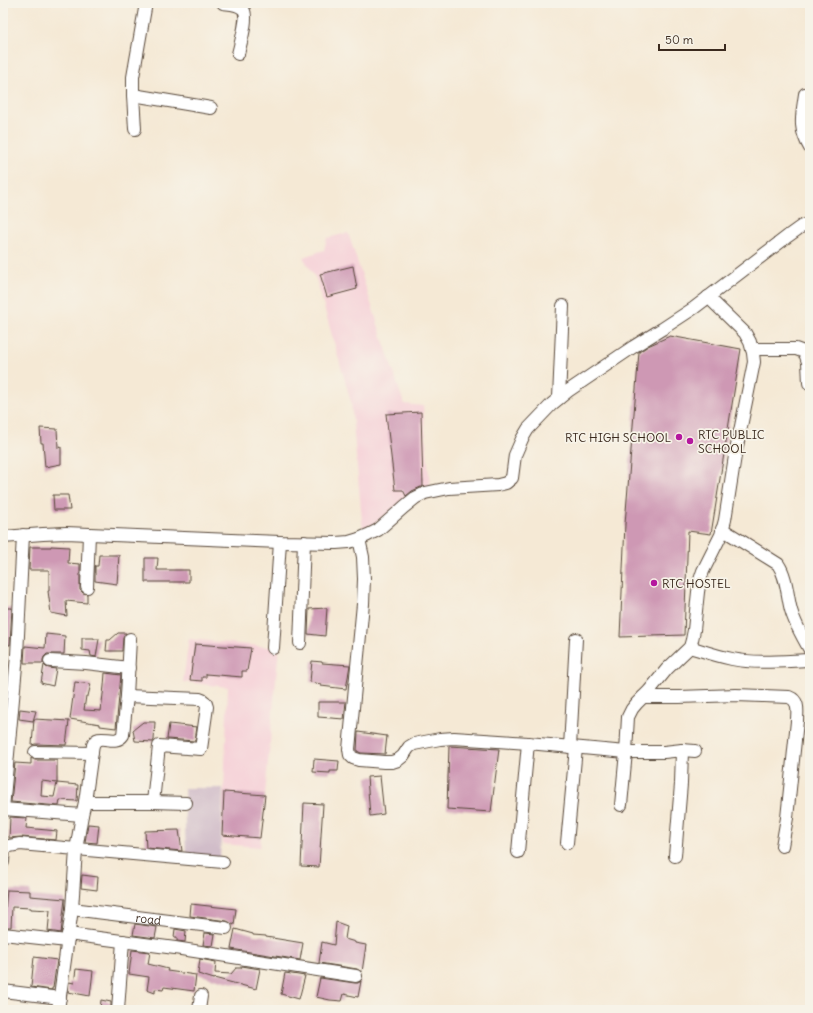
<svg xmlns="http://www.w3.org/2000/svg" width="813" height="1013" font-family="Delius,sans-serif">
	<rect width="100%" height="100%" fill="#f7f3e8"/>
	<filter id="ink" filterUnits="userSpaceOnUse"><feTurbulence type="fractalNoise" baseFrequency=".025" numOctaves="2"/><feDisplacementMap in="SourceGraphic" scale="8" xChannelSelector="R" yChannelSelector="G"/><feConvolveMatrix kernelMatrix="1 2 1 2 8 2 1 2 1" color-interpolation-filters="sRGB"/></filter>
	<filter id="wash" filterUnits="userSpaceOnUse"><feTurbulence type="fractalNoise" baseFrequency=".012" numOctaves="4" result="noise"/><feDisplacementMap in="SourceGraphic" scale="16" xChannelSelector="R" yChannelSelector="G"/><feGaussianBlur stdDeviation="0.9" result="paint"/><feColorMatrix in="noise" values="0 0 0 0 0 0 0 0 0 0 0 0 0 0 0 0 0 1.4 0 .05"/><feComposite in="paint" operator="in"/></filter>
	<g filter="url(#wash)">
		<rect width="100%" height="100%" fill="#f5e9d5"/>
		<g fill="#f6cfd7">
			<polygon points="348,233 404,404 423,406 430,486 363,531 351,402 316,279 303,257 324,250 327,238"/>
			<polygon points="189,639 279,648 260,847 222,844 228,687 183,682"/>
		</g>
		<polygon fill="#d1bdc9" points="184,788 223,788 220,860 186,860"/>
		<g id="blocks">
			<g fill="#ce98b4" fill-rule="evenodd">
				<polygon points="353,266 357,289 327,297 320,274"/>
				<polygon points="670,336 741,349 711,534 688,531 684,635 620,637 625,524 639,352 648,346"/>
				<polygon points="421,412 423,486 412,491 406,496 403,490 395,490 386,414"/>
				<polygon points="40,428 57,429 58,448 61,447 61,464 45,467 43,443 41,443"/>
				<polygon points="53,495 68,495 70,510 54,510"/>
				<polygon points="51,546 69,547 68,563 80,564 80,590 83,593 87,594 87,603 66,601 67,616 51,613 48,591 49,591 49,570 29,570 30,547 51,547"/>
				<polygon points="99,555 119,555 117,584 95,581 95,566 98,566"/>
				<polygon points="145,558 158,558 157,570 189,570 189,582 145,582"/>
				<polygon points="3,608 12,608 10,645 3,644"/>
				<polygon points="327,608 325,636 308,634 309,609"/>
				<polygon points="118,633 126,633 123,638 122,651 106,651 107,640 110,640"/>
				<polygon points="46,634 65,636 64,654 47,654 44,657 43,660 43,663 24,663 25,646 45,648"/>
				<polygon points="82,638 94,638 94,639 99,639 96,657 91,656 90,651 82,650"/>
				<polygon points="195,644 251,648 247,671 242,671 242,677 206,674 206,677 202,677 202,681 190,680"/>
				<polygon points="312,661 322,662 322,663 350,665 346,689 321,686 321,684 310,682"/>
				<polygon points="44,665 46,667 49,668 56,669 53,686 41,683"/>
				<polygon points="105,673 121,675 116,728 100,726 100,724 70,719 75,682 91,684 88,696 86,696 84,710 101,711 104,686"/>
				<polygon points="318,702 346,702 344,719 318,717"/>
				<polygon points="20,709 36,711 33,721 19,719"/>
				<polygon points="34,719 69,721 66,745 35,744 32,745"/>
				<polygon points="143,722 155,722 154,740 153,742 135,741 133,730"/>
				<polygon points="169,724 197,727 195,741 167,739"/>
				<polygon points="358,732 387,736 385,754 361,753 357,751"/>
				<polygon points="449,746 499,749 491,812 447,809"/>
				<path d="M31,758L35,760H57V783L78,785L77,801L60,800L59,806L11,802L15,763L31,764ZM42,781L57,783L54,797L41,796Z"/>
				<polygon points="314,759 339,761 338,771 330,771 330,773 313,772"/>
				<polygon points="380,776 384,814 370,816 367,777"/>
				<polygon points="224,792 265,795 260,838 222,835"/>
				<polygon points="304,803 323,804 319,867 301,866"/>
				<polygon points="10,817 27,818 26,828 57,831 56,840 21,837 9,838"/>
				<polygon points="88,824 99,825 97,843 85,842"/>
				<polygon points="179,830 182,851 146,848 145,831"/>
				<polygon points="82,875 98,877 97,890 81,888"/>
				<polygon points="7,890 30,891 30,896 65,899 61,933 48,931 50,910 31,909 31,908 12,907 11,927 3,927 3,911 5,911"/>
				<polygon points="191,904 236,909 234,925 227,921 190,916"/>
				<polygon points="336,922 347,926 345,939 355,942 355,943 366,945 362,972 357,969 319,963 322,942 334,945"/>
				<polygon points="135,924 157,927 155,938 133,935"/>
				<polygon points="175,929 186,931 185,942 177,941 177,937 174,937"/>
				<polygon points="235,929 253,934 253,935 266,936 266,937 303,943 300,960 231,949"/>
				<polygon points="205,933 215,934 213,946 203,945"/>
				<polygon points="132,950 150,952 148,964 168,969 167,971 196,975 194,991 164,987 163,990 155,989 155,993 147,990 149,977 129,974"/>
				<polygon points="34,957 57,960 53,988 52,988 52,990 31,987"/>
				<polygon points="200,959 216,962 215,973 231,974 236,968 241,968 242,966 260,969 256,989 214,978 214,979 198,974"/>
				<polygon points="76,969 93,971 90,996 68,992 69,982 74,983"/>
				<polygon points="285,973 305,976 299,999 281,994"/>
				<polygon points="320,978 355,983 358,983 361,981 358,997 344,994 342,1001 330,1000 316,997"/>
				<polygon points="101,1000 111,1002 111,1010 100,1010"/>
			</g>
		</g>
	</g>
	<g filter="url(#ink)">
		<use href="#blocks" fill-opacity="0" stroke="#574739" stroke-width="1"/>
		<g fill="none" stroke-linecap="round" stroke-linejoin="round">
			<defs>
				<g id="minor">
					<path d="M223,3C229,4 237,4 242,8C250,13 240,45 238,54"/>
					<path d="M805,94C802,116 798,128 810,148"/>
					<polyline points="133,95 211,108"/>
					<polyline points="135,129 133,95 133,77 146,3"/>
					<polyline points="752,349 796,349 804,352 806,356 808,362 809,383"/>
					<polyline points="559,398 563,306"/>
					<path d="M722,529L778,564C787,577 787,595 791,610C795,624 803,638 810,650"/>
					<polyline points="3,537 43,534 66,533 280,542 336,543 349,542 359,539 368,535 378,530 404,507 415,498 425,493 449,488 498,485 506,483 512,478 515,455 522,439 528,429 552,404 568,391 633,347 662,329 694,308 788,236 802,226 810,223"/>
					<polyline points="359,539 363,557 364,579 363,604 349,749 350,755 353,758 359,760 384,762 392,762 398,760 403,756 409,747 414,744 440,739 454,738 528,743 626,752 664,752 682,750 695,751"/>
					<polyline points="87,587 89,534"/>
					<polyline points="300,643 304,542"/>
					<path d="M690,647C703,651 717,656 732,659C757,664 784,661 810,660"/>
					<polyline points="273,648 280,542"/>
					<polyline points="50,661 86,663 129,668"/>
					<path d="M127,696L200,699C204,700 206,702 207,707L201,749L159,746L153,802"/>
					<path d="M643,697H679L736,695L789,697C800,701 797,712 797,721L787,818L782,846"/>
					<polyline points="570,747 576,639"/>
					<polyline points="35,752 92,753"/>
					<polyline points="85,802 153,802 186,803"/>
					<polyline points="621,805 626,752 628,717 632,709 637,703 649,691 667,669 690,647 692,640 694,630 698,592 700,580 703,571 721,535 725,520 735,456 754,362 753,353 750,342 745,333 708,297"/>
					<polyline points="3,809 17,655 23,535"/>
					<polyline points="3,809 82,815"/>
					<polyline points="567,843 576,748"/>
					<polyline points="518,852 528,743"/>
					<polyline points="675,856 681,784 682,750"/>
					<polyline points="3,862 4,847 20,844 223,862"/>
					<path id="s1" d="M72,909L226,928"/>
					<polyline points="3,934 67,941"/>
					<polyline points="68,934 175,948 356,976"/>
					<polyline points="3,991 60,998"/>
					<path d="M58,1010L72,909L76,850L82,815L85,802L93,745C98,731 115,747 123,735L127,696L130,639"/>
					<polyline points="118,1010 123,941"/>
					<polyline points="199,1010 201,996"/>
				</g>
			</defs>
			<use href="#minor" stroke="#574739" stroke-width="14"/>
			<use href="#minor" stroke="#fff" stroke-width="12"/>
		</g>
	</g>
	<g fill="#b5179e" stroke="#f7f3e8" stroke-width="1.5">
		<circle cx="679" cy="437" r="4"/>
		<circle cx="690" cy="441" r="4"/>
		<circle cx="654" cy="583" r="4"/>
	</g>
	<g text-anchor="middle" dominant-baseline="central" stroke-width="3.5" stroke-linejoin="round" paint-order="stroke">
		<g font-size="12" fill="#3b2a1e" stroke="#f7f3e8" text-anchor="start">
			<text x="698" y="434">RTC PUBLIC<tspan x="698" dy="14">SCHOOL</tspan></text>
			<text x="671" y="437" text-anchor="end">RTC HIGH SCHOOL</text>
			<text x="662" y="583">RTC HOSTEL</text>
		</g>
		<g font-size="12" fill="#3b2a1e" stroke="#f7f3e8">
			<text stroke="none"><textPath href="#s1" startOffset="77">road</textPath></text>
		</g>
	</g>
	<rect width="813" height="1013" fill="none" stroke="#f7f3e8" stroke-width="16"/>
	<path d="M659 44v6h66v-6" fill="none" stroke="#3b2a1e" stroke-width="2"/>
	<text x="665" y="44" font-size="12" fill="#3b2a1e" stroke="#f7f3e8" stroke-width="3" paint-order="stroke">50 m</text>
</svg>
